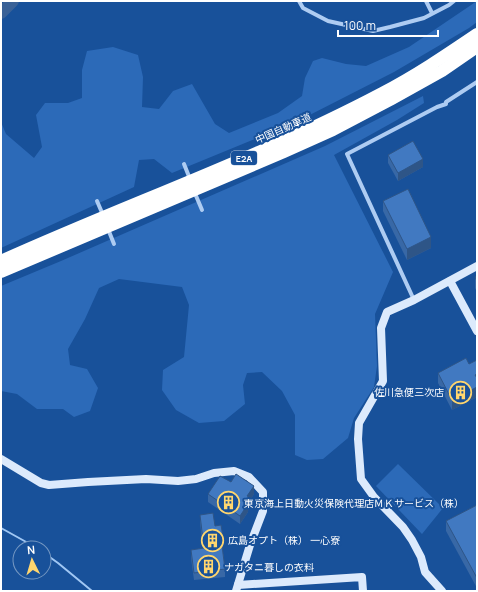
<svg xmlns="http://www.w3.org/2000/svg" width="478" height="592" font-family="Manrope,'Noto Sans JP',sans-serif">
	<rect width="100%" height="100%" fill="#18519a"/>
	<g fill="#2c6ab8">
		<polygon points="477,1 477,22 469,28 394,72 294,123 172,173 154,159 139,160 134,187 1,248 1,122 6,134 34,158 42,147 36,115 45,103 68,103 82,98 82,70 87,51 113,47 138,55 143,77 142,107 159,109 173,91 192,84 215,124 229,133 278,113 302,96 305,78 313,61 322,58 346,64 366,66 409,47"/>
		<polygon points="423,96 424,103 397,120 334,155 393,272 375,314 377,366 374,387 354,418 348,438 323,459 307,460 295,455 295,415 282,391 262,372 247,373 243,385 245,404 224,421 199,423 176,410 162,390 163,370 184,357 189,305 182,287 119,279 99,288 85,319 68,349 70,365 87,369 98,388 90,411 74,417 63,409 37,409 17,394 1,391 1,286 61,261 325,146"/>
		<polygon points="398,464 443,508 422,534 376,486"/>
	</g>
	<g fill="none" stroke-linecap="round" stroke-linejoin="round">
		<g stroke="#a0c7f4" stroke-width="2">
			<polyline points="1,528 37,548"/>
			<polyline points="44,553 58,563 92,591"/>
		</g>
		<polyline stroke="#396197" stroke-width="12" points="1,13 13,1"/>
		<g stroke="#aeccf2" stroke-width="4">
			<polyline points="299,1 303,8 328,21 373,31 390,27 424,18 449,5 454,1"/>
			<polyline points="426,1 432,13"/>
			<polyline points="184,164 190,179"/>
			<polyline points="194,191 202,210"/>
			<polyline points="97,201 103,215"/>
			<polyline points="108,229 114,244"/>
			<polyline points="414,300 347,154 437,107 446,104 446,102 477,82"/>
		</g>
		<g stroke="#dceafc" stroke-width="8">
			<polyline points="450,281 477,331"/>
			<polyline points="1,459 41,483 49,485 88,482 146,479 178,481 196,479 214,473 234,471 249,477 263,492 263,511 250,545 236,591"/>
			<polyline points="238,585 362,577 363,591"/>
			<polyline points="442,591 425,572 421,557 412,540 403,527 374,497 361,479 358,439 359,423 383,381 381,328 387,312 414,300 477,266"/>
		</g>
		<g stroke="#fff" stroke-width="12">
			<path d="M1,261C127,204 259,158 382,93C415,76 446,55 477,34"/>
			<polyline points="1,272 284,152 333,130 390,100 442,71 477,47"/>
		</g>
	</g>
	<g fill="#3868a6">
		<polygon points="388,155 423,167 398,181 388,163"/>
		<polygon points="383,201 431,248 407,260 383,211"/>
		<polygon points="477,276 477,292 475,288 475,277"/>
		<polygon points="477,360 477,397 452,410 438,383 438,373 469,364"/>
		<polygon points="208,494 254,494 249,502 248,512 240,524 208,502"/>
		<polygon points="477,505 477,588 446,531 446,521"/>
		<polygon points="200,515 215,526 223,537 223,545 222,545 225,569 225,577 194,580 191,558 191,550 203,548 200,523"/>
	</g>
	<g fill="#2e5587">
		<polygon points="423,159 423,167 398,181 398,173"/>
		<polygon points="431,237 431,248 407,260 407,249"/>
		<polygon points="477,387 477,397 452,410 452,400"/>
		<polygon points="254,486 254,494 249,502 248,512 240,524 240,516 247,496"/>
	</g>
	<g fill="#4179c1" stroke="#2e5587">
		<polygon points="413,141 423,159 398,173 388,155"/>
		<polygon points="408,189 431,237 407,249 383,201"/>
		<polygon points="477,276 477,281 475,277"/>
		<polygon points="466,358 469,364 477,360 477,374 475,375 477,378 477,387 452,400 438,373"/>
		<polygon points="236,474 254,486 247,496 249,497 245,503 248,504 240,516 208,494 220,476 231,482"/>
		<polygon points="477,505 477,578 446,521"/>
		<polygon points="213,513 215,526 221,525 223,537 221,538 225,569 194,573 191,550 204,548 200,515"/>
	</g>
	<defs>
		<symbol id="building-ring" viewBox="-11 -11 22 22"><circle r="9.5" fill="#18519a" stroke="#ffd66e" stroke-width="1.5"/><path d="M-4-6H4V6H1V3H-1V6H-4ZM-2.5-4.3h1.7v1.8h-1.7ZM.8-4.3h1.7v1.8H.8ZM-2.5-1h1.7V.8h-1.7ZM.8-1h1.7V.8H.8Z" fill="#ffd66e"/></symbol>
	</defs>
	<g fill-rule="evenodd">
		<use href="#building-ring" x="448" y="380" width="25" height="25"/>
		<use href="#building-ring" x="216" y="490" width="25" height="25"/>
		<use href="#building-ring" x="200" y="528" width="25" height="25"/>
		<use href="#building-ring" x="196" y="554" width="25" height="25"/>
	</g>
	<g text-anchor="middle" dominant-baseline="central" stroke-width="4" stroke-linejoin="round" paint-order="stroke">
		<rect fill="#18519a" stroke="#bacbe1" stroke-width="1" x="231" y="151" width="26" height="14" rx="3"/>
		<g font-size="9" font-weight="bold" fill="#fff">
			<text x="244" y="158">E2A</text>
		</g>
		<g font-size="10" fill="#fff" stroke="#18519a">
			<text transform="translate(283 128) rotate(-24)">中国自動車道</text>
		</g>
		<g font-size="10" fill="#fff" stroke="#18519a" text-anchor="start">
			<text x="444" y="392" text-anchor="end">佐川急便三次店</text>
			<text x="244" y="503">東京海上日動火災保険代理店ＭＫサービス（株）</text>
			<text x="228" y="540">広島オプト（株） 一心寮</text>
			<text x="224" y="567">ナガタニ暮しの衣料</text>
		</g>
	</g>
	<rect width="478" height="592" fill="none" stroke="#ffffff" stroke-width="4"/>
	<g transform="translate(32 560) rotate(355)"><circle r="19" fill="#18519a" stroke="#7497c2"/>
	<path d="M0-3L7 15L0 10L-7 15Z" fill="#ffd66e"/>
	<text y="-6" font-size="11" font-weight="bold" text-anchor="middle" fill="#ffffff">N</text>
	</g>
	<path d="M338 30v6h100v-6" fill="none" stroke="#ffffff" stroke-width="2"/>
	<text x="344" y="30" font-size="12" fill="#ffffff" stroke="#18519a" stroke-width="3" paint-order="stroke">100 m</text>
</svg>
